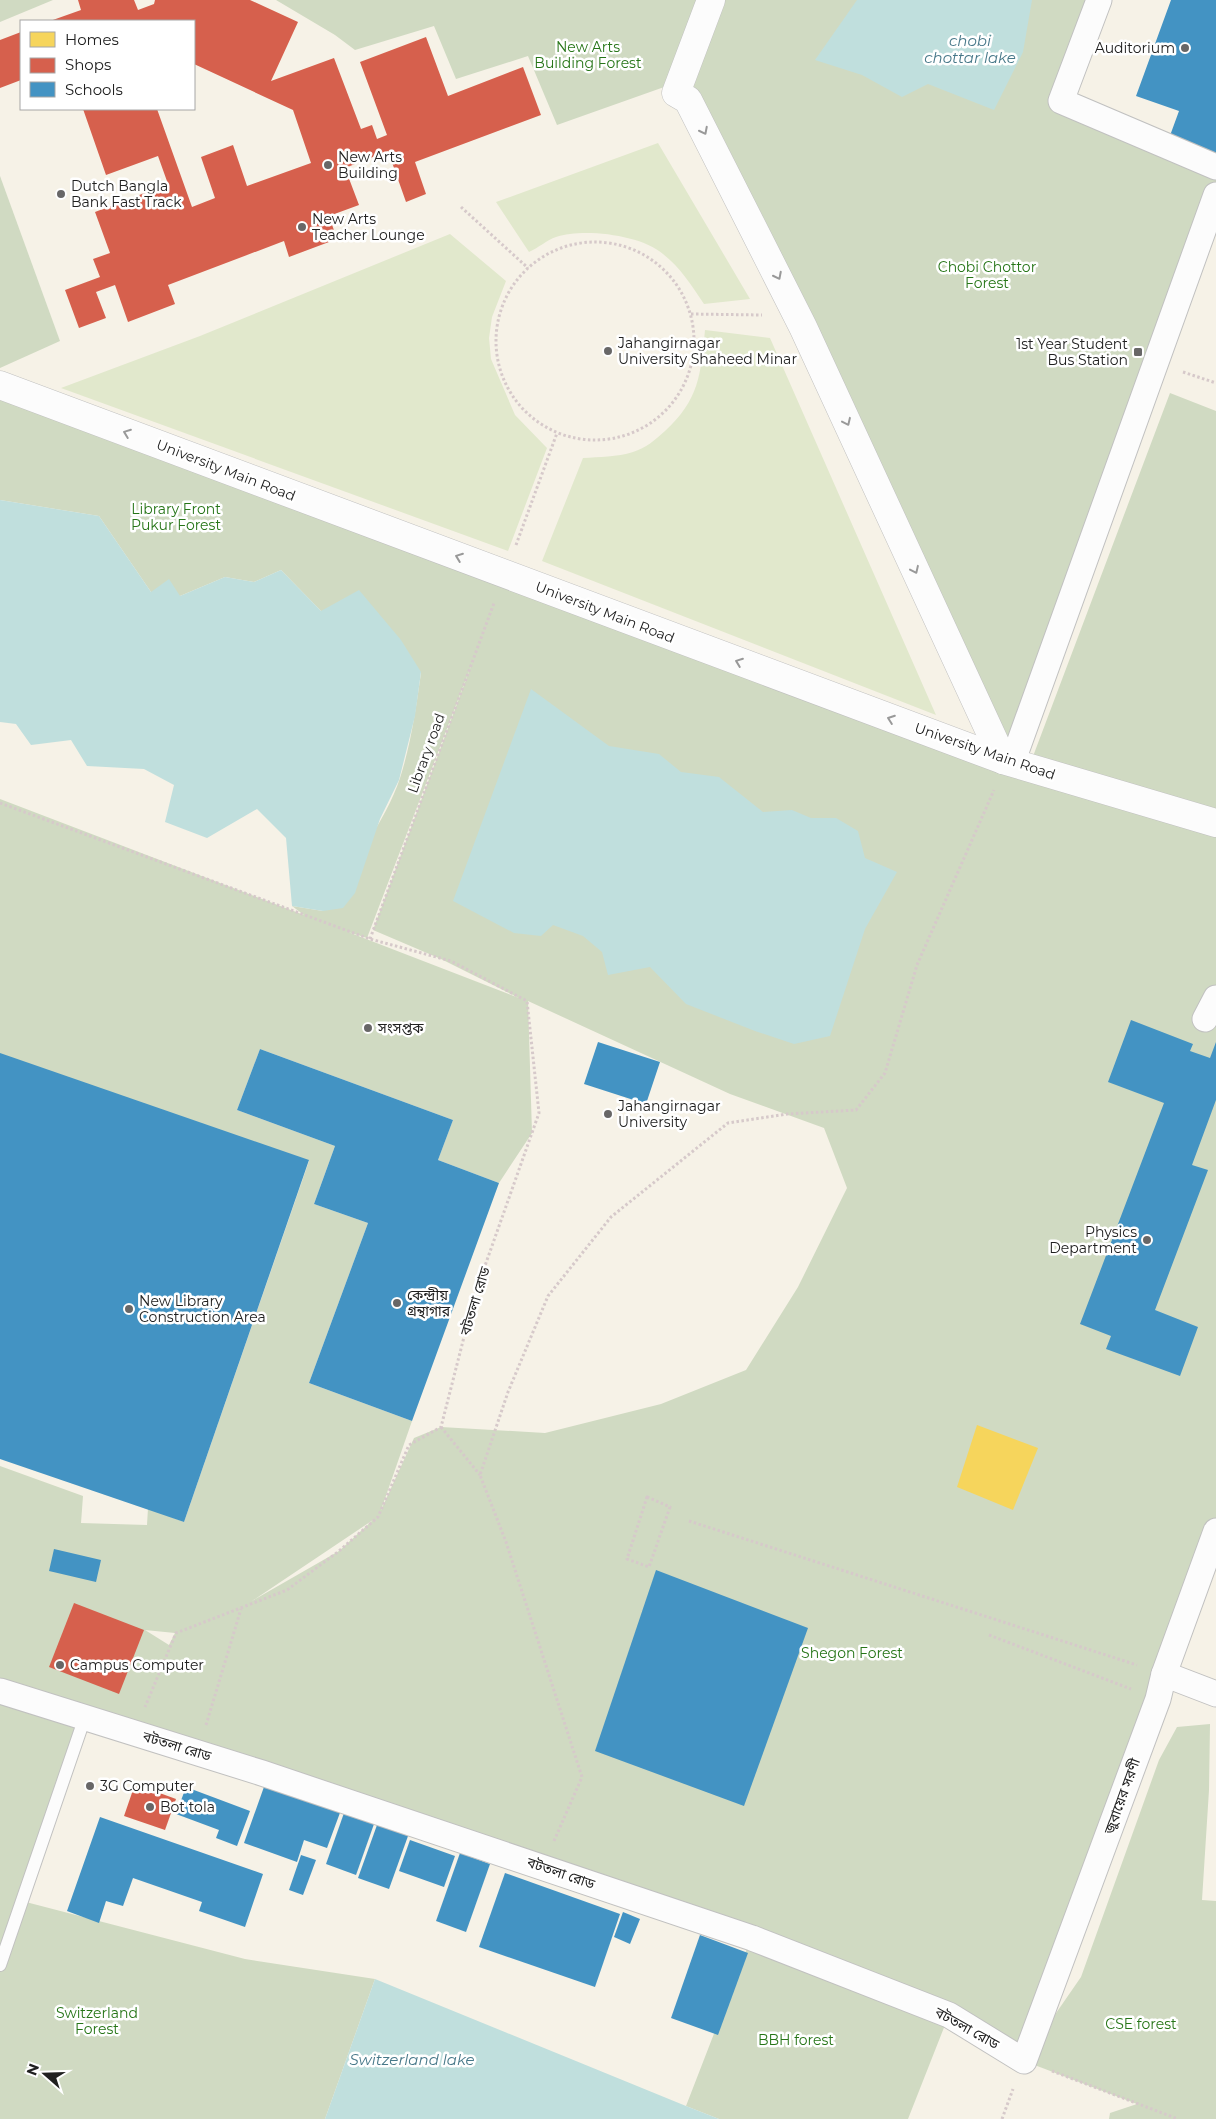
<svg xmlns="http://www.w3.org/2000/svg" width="1216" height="2119" font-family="Montserrat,'Noto Sans Bengali',sans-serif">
	<rect width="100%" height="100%" fill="#eeecea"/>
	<path fill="#f6f2e7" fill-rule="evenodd" d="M0,0H1216V2119H0ZM21,21H194V109H21Z"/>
	<g fill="#e1e8cc">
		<path d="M658,143L750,299L704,304C692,286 680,267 663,254C641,235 584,228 556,237C547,240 538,248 529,252L496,202Z"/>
		<polygon points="450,234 506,281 492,317 489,338 491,359 515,415 547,448 508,551 61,388 200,336"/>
		<path d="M705,330L770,338L936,715L542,561L583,458C599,457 617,457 633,452C646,448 655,440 665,431C699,400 701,374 705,330Z"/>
	</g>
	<g fill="#d0dac2" fill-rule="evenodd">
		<polygon points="0,0 53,0 0,22"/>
		<polygon points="276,0 698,0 667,86 557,125 528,56 456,79 434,26 355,50 335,35"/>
		<path d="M724,0H1099L1061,101L1216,167V195L1003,760L1032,759L1170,393L1216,411V1540L1025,2058L1081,1977L1159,1760L1177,1727L1210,1724L1209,1790L1202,1900L1216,1901V2119H1109L1110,2113L1137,2104L1024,2061L945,2025L908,2119H719L686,2106L751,1938L0,1691V1466L83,1496L81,1523L147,1525L148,1508L184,1522L309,1161L0,1054V799L304,915L292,906L323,911C347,872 386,821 400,778C411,744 416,708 421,673L411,659L321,611L281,570L254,582L225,577L180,596L151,592L99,516L0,500V388L1002,760L688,100ZM474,658L373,930L441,959L519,998L348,932L367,938ZM528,1001L730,1094L824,1128L847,1188L798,1287L746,1370L661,1404L545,1433L441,1427L414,1438L381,1510L412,1421L309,1383L368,1223L314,1204L335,1146L237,1110L260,1049L453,1120L438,1160L499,1183L532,1133ZM373,1520L339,1551L252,1601ZM145,1630L175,1633L169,1645Z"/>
		<polygon points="0,176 60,341 0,368"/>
		<polygon points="0,1698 77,1721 43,1839 0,1959"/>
		<polygon points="22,1901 245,1959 375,1979 325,2119 0,2119 0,1965"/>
	</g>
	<g fill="#c0dfdd">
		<polygon points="857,0 1032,0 1023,52 994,110 928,84 902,97 862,75 815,60"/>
		<polygon points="0,500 99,516 151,592 169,579 180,596 225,577 254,582 281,570 321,611 359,590 401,640 421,672 415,716 399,780 380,819 355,893 343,908 323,911 292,906 286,838 257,809 207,838 165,822 174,785 144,769 87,766 71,740 31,745 16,724 0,722"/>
		<polygon points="531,689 609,746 659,754 681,772 719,777 763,812 792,810 811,818 836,818 858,831 865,858 897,872 865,929 830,1036 794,1044 755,1031 686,1004 650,967 608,975 602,952 583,936 553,925 541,936 514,933 453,901"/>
		<polygon points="375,1979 686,2106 719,2119 325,2119"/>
	</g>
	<polygon fill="#f6d55c" points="977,1425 1038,1448 1013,1510 957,1487"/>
	<g fill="#d6604d">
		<polygon points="78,0 134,0 138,10 154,4 155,0 250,0 298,22 271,81 334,58 361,129 372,125 377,139 387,135 360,62 426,37 448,96 523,67 541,115 415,162 426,194 406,202 388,151 345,168 359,205 329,216 337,239 289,257 284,241 168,285 175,304 128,322 115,285 96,292 106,318 79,328 65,290 100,277 93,259 110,253 95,212 168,184 158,156 106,175 83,109 157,109 192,207 215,198 201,157 233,145 247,186 311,163 293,110 194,64 194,21 50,21 81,10"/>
		<polygon points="21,32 21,80 0,88 0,40"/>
		<polygon points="74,1603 144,1630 119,1694 49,1667"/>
		<polygon points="135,1784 176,1799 165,1830 124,1816"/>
	</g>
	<g fill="#4393c3">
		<polygon points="1171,0 1216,0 1216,171 1164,152 1179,111 1136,96"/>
		<polygon points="1131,1020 1193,1044 1190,1051 1210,1058 1216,1042 1216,1100 1192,1165 1208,1170 1155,1310 1198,1327 1180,1376 1106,1349 1111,1336 1080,1324 1164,1103 1108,1082"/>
		<polygon points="598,1042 660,1062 646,1104 584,1084"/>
		<polygon points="260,1049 453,1120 438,1160 499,1183 412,1421 309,1383 368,1223 314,1204 335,1146 237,1110"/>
		<polygon points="0,1053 309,1160 184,1522 0,1459"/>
		<polygon points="54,1549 101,1560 96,1582 49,1571"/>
		<polygon points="656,1570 808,1628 744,1806 595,1751"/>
		<polygon points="265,1784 341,1810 327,1848 304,1840 297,1862 244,1843"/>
		<polygon points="186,1787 250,1811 237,1846 216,1838 219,1830 176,1814"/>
		<polygon points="344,1813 374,1824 356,1875 326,1864"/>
		<polygon points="100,1817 263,1874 245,1927 199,1911 202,1902 133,1878 123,1906 106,1901 99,1923 67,1911"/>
		<polygon points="377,1825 408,1836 389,1889 358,1878"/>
		<polygon points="410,1840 455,1856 444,1887 399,1871"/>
		<polygon points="460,1853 490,1864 466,1932 436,1921"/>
		<polygon points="301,1855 316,1860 303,1895 289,1890"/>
		<polygon points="505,1873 620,1914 595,1987 479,1947"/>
		<polygon points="623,1912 640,1919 630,1944 614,1937"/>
		<polygon points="700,1935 748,1953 718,2035 671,2018"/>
	</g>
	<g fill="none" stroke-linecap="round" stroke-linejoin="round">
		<defs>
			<polyline id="service" points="0,1965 85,1717"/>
			<g id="minor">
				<polyline points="1099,0 1061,101 1216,167"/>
				<polyline points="1012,763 1216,195"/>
				<polyline points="1205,1019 1216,998"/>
				<polyline points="1164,1674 1216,1694"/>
				<polyline points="0,1691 262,1773 752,1938 949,2015 1024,2061 1158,1699 1164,1674 1216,1531"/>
			</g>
			<g id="tertiary">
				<polyline points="711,0 676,93 688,100 803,327 1003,760"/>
				<polyline points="0,385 1003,760 1216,823"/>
			</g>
		</defs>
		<use href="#service" stroke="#c1c1c0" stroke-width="14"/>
		<use href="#minor" stroke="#c1c1c0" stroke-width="27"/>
		<use href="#tertiary" stroke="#c1c1c0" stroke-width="29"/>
		<g stroke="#d6c9ca" stroke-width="3" stroke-dasharray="2.5 2.5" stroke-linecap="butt">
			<polyline points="461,207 528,268"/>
			<circle cx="595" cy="341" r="99"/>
			<polyline points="691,314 762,315"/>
			<polyline points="1183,372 1216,383"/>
			<polyline points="516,545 557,433"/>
			<polyline points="0,803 370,939 451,961 527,1001 539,1113 475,1294 441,1427 409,1445 378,1517 339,1551 287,1590 176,1633 145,1707"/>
			<polyline points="370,939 494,603"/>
			<polyline points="441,1427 480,1475"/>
			<polygon points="647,1497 670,1507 649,1567 627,1559"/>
			<polyline points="689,1521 1137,1665"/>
			<polyline points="989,1635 1131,1689"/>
			<polyline points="206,1725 241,1609"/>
			<polyline points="554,1841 582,1777 506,1542 480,1475 508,1392 548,1296 611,1217 728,1123 787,1114 856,1110 885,1073 917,965 994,790"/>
			<polyline points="1052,2071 1178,2119"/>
			<polyline points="1002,2119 1013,2089"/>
		</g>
		<use href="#service" stroke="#fcfcfc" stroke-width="12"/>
		<use href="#minor" stroke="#fcfcfc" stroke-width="25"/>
		<use href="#tertiary" stroke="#fcfcfc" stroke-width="28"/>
	</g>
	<defs><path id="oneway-chevron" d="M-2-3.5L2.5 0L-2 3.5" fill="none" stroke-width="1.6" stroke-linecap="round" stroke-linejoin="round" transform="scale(1.25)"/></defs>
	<g stroke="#999">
		<use href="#oneway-chevron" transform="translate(704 131) rotate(63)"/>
		<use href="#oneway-chevron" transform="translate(778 276) rotate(63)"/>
		<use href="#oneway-chevron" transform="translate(847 422) rotate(65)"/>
		<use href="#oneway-chevron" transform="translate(127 433) rotate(-159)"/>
		<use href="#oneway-chevron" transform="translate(459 557) rotate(-159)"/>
		<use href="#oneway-chevron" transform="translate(915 570) rotate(65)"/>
		<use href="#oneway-chevron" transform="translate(739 662) rotate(-159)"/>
		<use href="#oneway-chevron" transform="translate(891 719) rotate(-160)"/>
	</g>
	<g fill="#686767" stroke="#fff" stroke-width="2">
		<circle cx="1185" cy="48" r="5"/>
		<circle cx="328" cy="165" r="5"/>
		<circle cx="61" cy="194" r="5"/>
		<circle cx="302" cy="227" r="5"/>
		<circle cx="608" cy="351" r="5"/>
		<rect x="1133" y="347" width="10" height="10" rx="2.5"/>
		<circle cx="368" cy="1028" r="5"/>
		<circle cx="608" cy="1114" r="5"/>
		<circle cx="1147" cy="1240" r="5"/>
		<circle cx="397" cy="1303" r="5"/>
		<circle cx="129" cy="1309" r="5"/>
		<circle cx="60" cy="1665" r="5"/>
		<circle cx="90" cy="1786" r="5"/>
		<circle cx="150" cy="1807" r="5"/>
	</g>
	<g text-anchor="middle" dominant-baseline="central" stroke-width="5" stroke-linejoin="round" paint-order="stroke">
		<g font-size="14" fill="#267517" stroke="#fff">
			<text x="588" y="47">New Arts<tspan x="588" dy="16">Building Forest</tspan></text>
			<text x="987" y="267">Chobi Chottor<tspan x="987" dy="16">Forest</tspan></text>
			<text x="176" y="509">Library Front<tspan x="176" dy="16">Pukur Forest</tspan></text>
			<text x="852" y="1653">Shegon Forest</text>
			<text x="97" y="2013">Switzerland<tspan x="97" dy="16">Forest</tspan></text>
			<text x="1141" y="2024">CSE forest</text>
			<text x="796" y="2040">BBH forest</text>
		</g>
		<g font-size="14" fill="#202020" stroke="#fff" text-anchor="start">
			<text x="1175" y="48" text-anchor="end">Auditorium</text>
			<text x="338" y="157">New Arts<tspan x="338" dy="16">Building</tspan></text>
			<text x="71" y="186">Dutch Bangla<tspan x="71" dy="16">Bank Fast Track</tspan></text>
			<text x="312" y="219">New Arts<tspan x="312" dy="16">Teacher Lounge</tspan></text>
			<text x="618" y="343">Jahangirnagar<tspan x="618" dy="16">University Shaheed Minar</tspan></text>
			<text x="1128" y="344" text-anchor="end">1st Year Student<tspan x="1128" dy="16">Bus Station</tspan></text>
			<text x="378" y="1028">সংসপ্তক</text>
			<text x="618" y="1106">Jahangirnagar<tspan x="618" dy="16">University</tspan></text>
			<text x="1137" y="1232" text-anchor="end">Physics<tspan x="1137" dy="16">Department</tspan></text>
			<text x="407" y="1295">কেন্দ্রীয়<tspan x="407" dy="16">গ্রন্থাগার</tspan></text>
			<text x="139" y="1301">New Library<tspan x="139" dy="16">Construction Area</tspan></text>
			<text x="70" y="1665">Campus Computer</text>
			<text x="100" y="1786">3G Computer</text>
			<text x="160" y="1807">Bot tola</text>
		</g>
		<g font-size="14" fill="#202020" stroke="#fff">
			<text transform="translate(226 470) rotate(21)">University Main Road</text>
			<text transform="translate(605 612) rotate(21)">University Main Road</text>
			<text transform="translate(985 751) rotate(19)">University Main Road</text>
			<text transform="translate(426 753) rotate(-70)">Library road</text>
			<text transform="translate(475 1301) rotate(-73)">বটতলা রোড</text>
			<text transform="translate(177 1746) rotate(17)">বটতলা রোড</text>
			<text transform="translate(1122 1796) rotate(-70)">জুবায়ের সরণী</text>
			<text transform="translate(561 1873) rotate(19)">বটতলা রোড</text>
			<text transform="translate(967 2028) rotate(29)">বটতলা রোড</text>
		</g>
		<g font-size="15" font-style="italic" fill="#477889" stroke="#fff">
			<text x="970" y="40">chobi<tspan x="970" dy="17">chottar lake</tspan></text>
			<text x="412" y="2059">Switzerland lake</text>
		</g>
	</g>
	<rect x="20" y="20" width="175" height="90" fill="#ffffff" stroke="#a6a6a6"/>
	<rect x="30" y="32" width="25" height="15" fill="#f6d55c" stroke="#a6a6a6"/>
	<text x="65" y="45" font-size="15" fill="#202020">Homes</text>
	<rect x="30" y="58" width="25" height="15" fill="#d6604d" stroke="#a6a6a6"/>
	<text x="65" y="70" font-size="15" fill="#202020">Shops</text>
	<rect x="30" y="82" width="25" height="15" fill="#4393c3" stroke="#a6a6a6"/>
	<text x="65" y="95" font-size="15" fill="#202020">Schools</text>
	<g transform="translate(45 2074) rotate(290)" stroke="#ffffff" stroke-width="4" paint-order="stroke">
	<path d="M0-4L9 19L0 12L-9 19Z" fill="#202020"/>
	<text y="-8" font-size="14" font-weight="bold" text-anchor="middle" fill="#202020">N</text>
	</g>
</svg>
